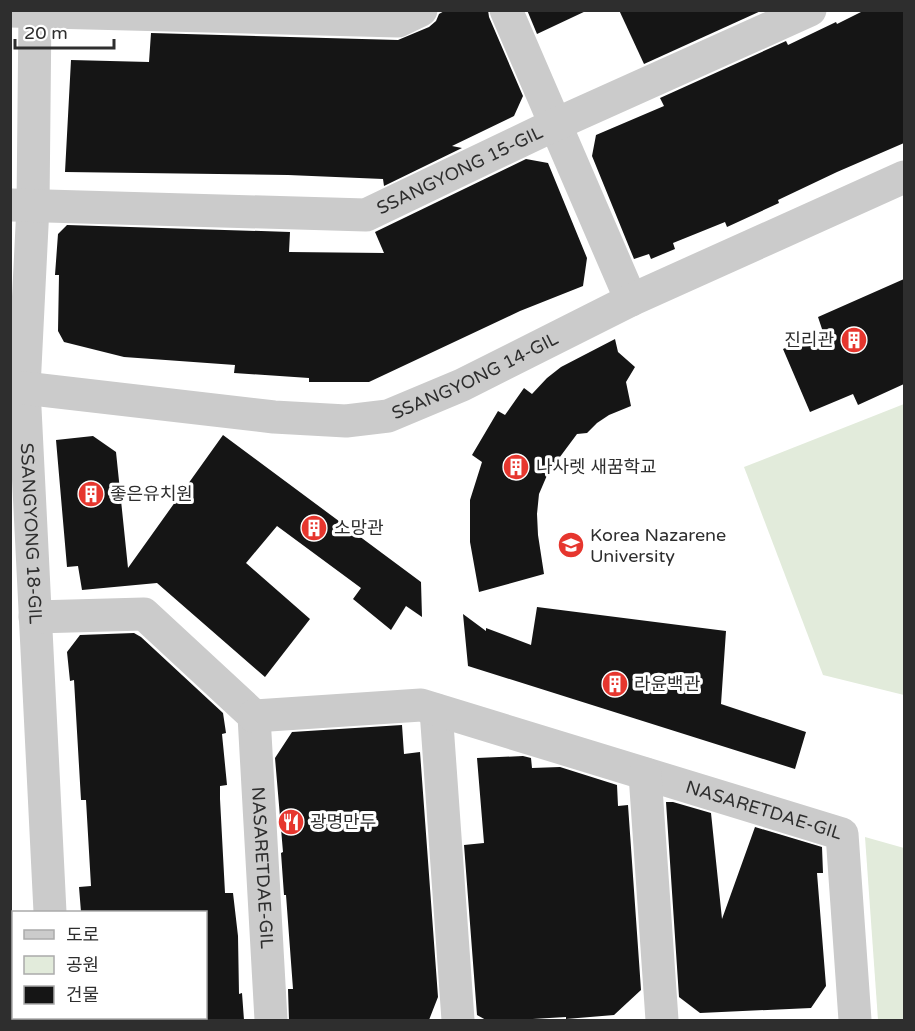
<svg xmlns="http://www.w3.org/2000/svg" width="915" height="1031" font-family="'Varela Round','Noto Sans KR',sans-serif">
	<rect width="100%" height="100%" fill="#fff"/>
	<g fill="#e2ebdb">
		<polygon points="904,404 904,695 823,675 744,467"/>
		<polygon points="865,837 904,848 904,1020 878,1020"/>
	</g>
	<g fill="#151515">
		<polygon points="446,10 488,10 489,17 523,96 514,116 452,146 462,148 384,186 383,179 288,175 65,172 71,60 149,62 151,33 398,40 429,27 436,21 439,14"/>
		<polygon points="527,10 588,10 537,34"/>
		<polygon points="619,10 763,10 644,64"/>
		<polygon points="865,10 904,10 904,143 837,172 778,200 779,203 727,227 725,222 673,243 675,249 651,259 649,254 634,259 592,156 596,135 664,106 660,98 786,41 788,45 836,22 837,24"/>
		<polygon points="526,159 548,163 587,258 583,286 520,311 369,382 309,382 309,378 234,373 235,365 124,357 64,342 58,331 59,275 55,275 58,234 67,225 290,232 289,252 384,253 375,232"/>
		<polygon points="904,279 904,384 858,405 853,394 810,412 783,349 823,332 818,317"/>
		<polygon points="615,339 618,352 635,367 626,382 631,406 609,415 597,423 587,433 577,434 548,473 539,494 537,514 538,535 544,574 479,592 470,542 470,500 482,462 472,455 498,411 505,415 524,388 532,394 547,378 561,367"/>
		<polygon points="223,435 421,582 422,617 406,606 391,630 353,599 361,588 277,526 246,563 310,619 265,677 157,583 82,590 78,566 67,567 56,440 93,436 116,452 128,568"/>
		<polygon points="537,607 726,631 721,704 806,732 795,769 468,666 463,614 486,631 486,628 531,645"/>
		<polygon points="134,633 141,637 223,713 226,733 222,734 227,785 220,786 220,799 225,893 233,893 238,936 239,994 242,993 244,1020 206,1020 206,912 81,912 79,887 91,886 86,800 81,800 74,680 70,681 67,652 80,635"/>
		<polygon points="402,725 404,754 420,752 438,997 429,1020 289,1020 288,989 293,989 286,895 284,895 281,853 283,852 275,758 292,732"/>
		<polygon points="523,756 531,758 532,768 560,767 617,785 618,806 628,805 641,990 614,1015 566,1019 566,1017 516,1020 486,1020 477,1015 464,845 484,843 477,758"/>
		<polygon points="666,802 673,802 711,813 722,919 755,827 822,847 823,873 817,873 826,986 811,1008 700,1013 679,997"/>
	</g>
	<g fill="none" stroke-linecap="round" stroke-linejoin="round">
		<g stroke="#cbcbcb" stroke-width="33">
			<path id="s1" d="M35,10L33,206L24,388L50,912"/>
			<polyline points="506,10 631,300"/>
			<polyline points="10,11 398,21 421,10"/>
			<path id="s2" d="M12,205L366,215L554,125L810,10"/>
			<path id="s3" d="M10,390L24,388L274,417L346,421L388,416L462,385L631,300L904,177"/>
			<path id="s4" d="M35,617L144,614L254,716L271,1020"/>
			<polyline points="436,710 458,1020"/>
			<path id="s5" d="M254,716L421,705L842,834L855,1020"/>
			<polyline points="645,774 662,1020"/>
			<polyline points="55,1018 55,1020"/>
		</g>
	</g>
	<defs>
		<symbol id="building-disc" viewBox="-11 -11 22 22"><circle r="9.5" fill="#e6362e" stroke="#fff"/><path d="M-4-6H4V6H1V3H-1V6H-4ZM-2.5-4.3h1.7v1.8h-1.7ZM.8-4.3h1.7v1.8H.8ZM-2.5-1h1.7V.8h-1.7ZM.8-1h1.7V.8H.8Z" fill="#fff"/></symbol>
		<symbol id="university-disc" viewBox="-11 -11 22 22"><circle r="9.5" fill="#e6362e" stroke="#fff"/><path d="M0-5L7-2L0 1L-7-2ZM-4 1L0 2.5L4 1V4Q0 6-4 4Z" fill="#fff"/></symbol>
		<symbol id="restaurant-disc" viewBox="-11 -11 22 22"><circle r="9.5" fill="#e6362e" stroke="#fff"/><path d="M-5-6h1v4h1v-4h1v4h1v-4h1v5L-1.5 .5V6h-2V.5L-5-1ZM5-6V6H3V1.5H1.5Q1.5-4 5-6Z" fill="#fff"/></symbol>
	</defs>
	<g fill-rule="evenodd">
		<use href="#building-disc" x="839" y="325" width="30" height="30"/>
		<use href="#building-disc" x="501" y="452" width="30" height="30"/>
		<use href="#building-disc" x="76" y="479" width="30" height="30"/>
		<use href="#building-disc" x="299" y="513" width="30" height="30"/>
		<use href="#university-disc" x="556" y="530" width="30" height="30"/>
		<use href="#building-disc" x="600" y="669" width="30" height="30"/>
		<use href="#restaurant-disc" x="276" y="807" width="30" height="30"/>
	</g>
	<g text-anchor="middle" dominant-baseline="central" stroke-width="6" stroke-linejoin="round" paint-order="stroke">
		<g font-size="18" fill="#2e2e2e" stroke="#fff">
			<text stroke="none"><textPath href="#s2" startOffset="458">SSANGYONG 15-GIL</textPath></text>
			<text stroke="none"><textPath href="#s3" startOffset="476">SSANGYONG 14-GIL</textPath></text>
			<text stroke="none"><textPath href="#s1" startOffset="524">SSANGYONG 18-GIL</textPath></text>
			<text stroke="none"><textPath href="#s5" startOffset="526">NASARETDAE-GIL</textPath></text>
			<text stroke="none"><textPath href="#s4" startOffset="411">NASARETDAE-GIL</textPath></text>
		</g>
		<g font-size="18" fill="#2e2e2e" stroke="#fff" text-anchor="start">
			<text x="834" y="340" text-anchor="end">진리관</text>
			<text x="536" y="467">나사렛 새꿈학교</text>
			<text x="110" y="494">좋은유치원</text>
			<text x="334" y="528">소망관</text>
			<text x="590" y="535">Korea Nazarene<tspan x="590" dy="21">University</tspan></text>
			<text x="634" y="684">라윤백관</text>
			<text x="310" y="822">광명만두</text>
		</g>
	</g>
	<rect width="915" height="1031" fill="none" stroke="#2e2e2e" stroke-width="24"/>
	<rect x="12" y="911" width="195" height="108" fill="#ffffff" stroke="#ababab" stroke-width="1.5"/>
	<rect x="24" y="930" width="30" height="9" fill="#cbcbcb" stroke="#ababab" stroke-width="1.5"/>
	<text x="66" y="941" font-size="18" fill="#2e2e2e">도로</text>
	<rect x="24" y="956" width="30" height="18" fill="#e2ebdb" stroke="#ababab" stroke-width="1.5"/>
	<text x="66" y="971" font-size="18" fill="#2e2e2e">공원</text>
	<rect x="24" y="986" width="30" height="18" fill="#151515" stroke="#ababab" stroke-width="1.5"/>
	<text x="66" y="1001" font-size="18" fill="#2e2e2e">건물</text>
	<path d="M15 39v9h99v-9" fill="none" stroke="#2e2e2e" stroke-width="3"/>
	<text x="24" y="39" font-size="18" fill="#2e2e2e" stroke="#ffffff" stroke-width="4.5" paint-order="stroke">20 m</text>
</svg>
